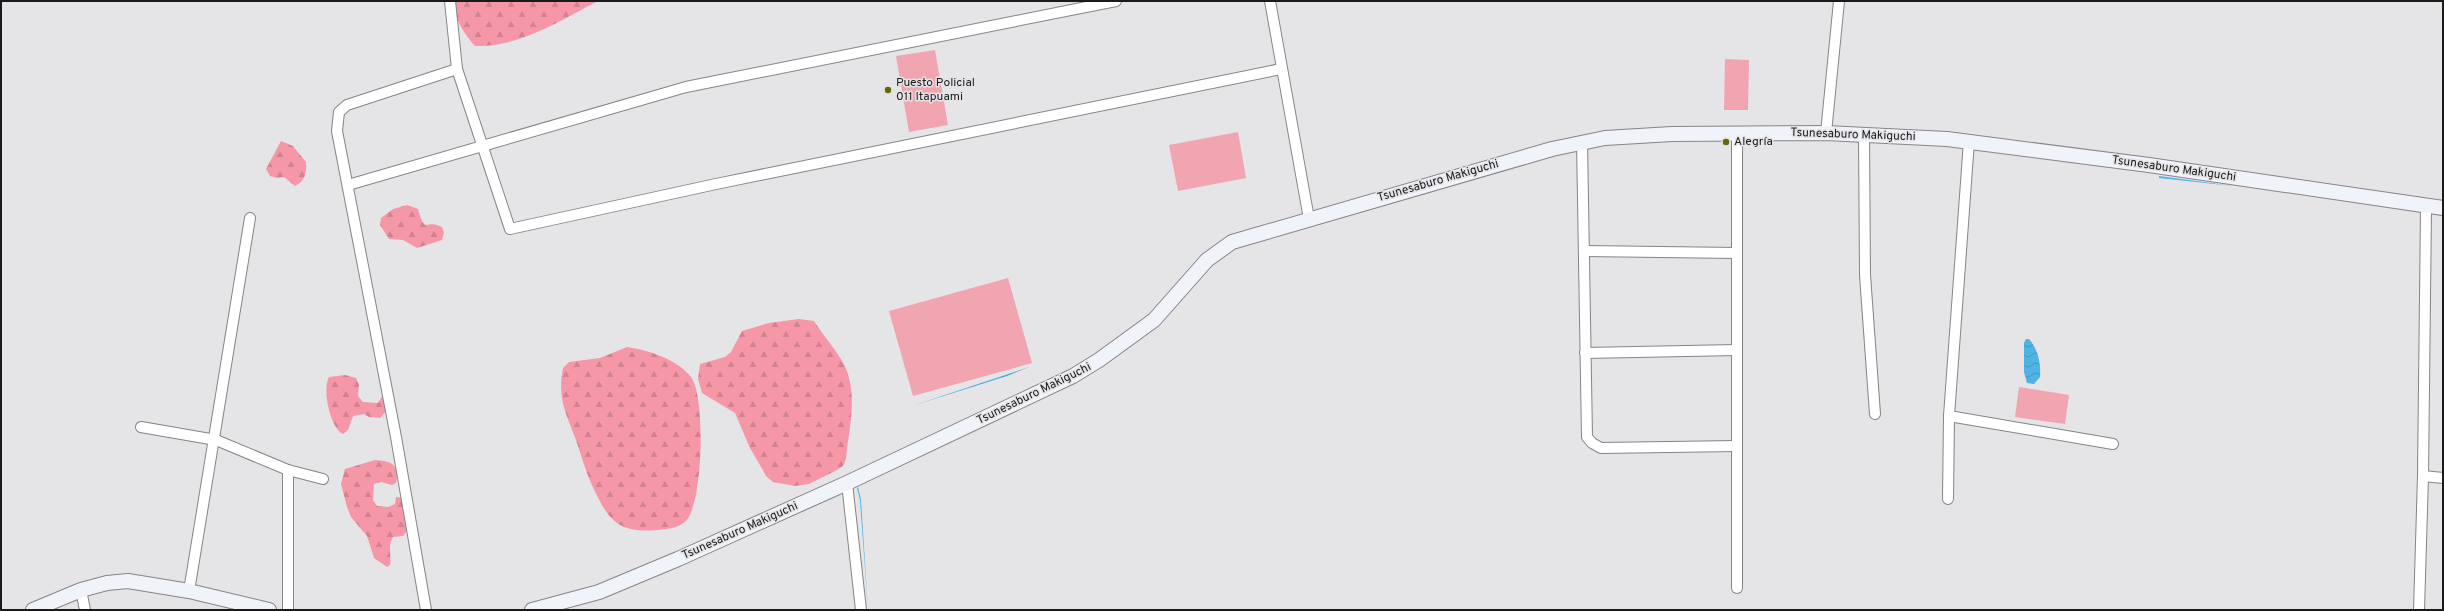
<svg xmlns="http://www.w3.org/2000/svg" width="2444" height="611" font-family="Overpass,sans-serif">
	<defs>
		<pattern id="forest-firs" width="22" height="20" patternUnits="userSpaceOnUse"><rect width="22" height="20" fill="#f697a7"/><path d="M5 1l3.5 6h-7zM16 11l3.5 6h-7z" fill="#d2828f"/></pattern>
		<pattern id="water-waves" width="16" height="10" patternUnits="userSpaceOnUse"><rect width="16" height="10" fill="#4fb3e3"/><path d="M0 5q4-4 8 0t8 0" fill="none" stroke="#4499c2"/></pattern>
	</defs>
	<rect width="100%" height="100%" fill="#e5e4e7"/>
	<g fill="url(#forest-firs)">
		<path d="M456,1H598C561,20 518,48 475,46C464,33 453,19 456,1Z"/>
		<path d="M281,141L293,146L306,162C307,173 305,181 295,186L284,177L277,178L270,176L266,169Z"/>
		<path d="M407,205L418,209C426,236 424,218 442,227L444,233L442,240L417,248L403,240L389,239L380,225L381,218L393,209Z"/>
		<path d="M799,319L814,321C822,334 833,346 841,359C860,390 849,425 846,459L843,466L837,470L809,484L795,486L773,482L767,477L750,448L735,413L702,393L698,379L700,364L725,357L731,352L742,331L769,323Z"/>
		<path d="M627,347C648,350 677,359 691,377C706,396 703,504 686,521C679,528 667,529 658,530C616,534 607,518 591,483C585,469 581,455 576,440C566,413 557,399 563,368L569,362L600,358Z"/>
		<path d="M345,375L356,378L359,385L358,396L363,402L378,403L384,393L387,410L380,418L369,417L364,414L353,416L348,430L343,434C330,428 322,389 329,377Z"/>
		<path d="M375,460C391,461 400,464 396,483L392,485L381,482L374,484L373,500L377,506L388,507L395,504L396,497L403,498L408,530L403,536L393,537C387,546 392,556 390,565L387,567L374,558L367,536L351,517L347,507L341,484L345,469Z"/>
	</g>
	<g fill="#f1a5b1">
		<polygon points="935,50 948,125 909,132 896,56"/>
		<polygon points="1725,59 1749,60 1748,110 1724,110"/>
		<polygon points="1238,132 1246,178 1178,191 1169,145"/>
		<polygon points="1008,278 1032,363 913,396 889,311"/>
		<polygon points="2019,387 2069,395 2065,424 2015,417"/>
	</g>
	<g fill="url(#water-waves)">
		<polygon points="2159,176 2233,186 2159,178"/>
		<path d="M2026,339H2029C2038,349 2041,364 2040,377L2034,384L2027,383L2024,372V343Z"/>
		<polygon points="1029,367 1007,376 912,406"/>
		<polygon points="858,487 861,500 868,610 860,500 857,488"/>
		<polygon points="840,494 840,495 652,578 652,577"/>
	</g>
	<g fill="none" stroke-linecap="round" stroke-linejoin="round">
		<defs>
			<g id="street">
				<polyline points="450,1 457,69 510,229 716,184 1281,69"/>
				<polyline points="1270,1 1309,219"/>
				<polyline points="1826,133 1839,1"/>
				<polyline points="1864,135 1865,275 1875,414"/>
				<polyline points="1582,141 1587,437 1592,443 1601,448 1737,446"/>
				<polyline points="1969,141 1949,416 2113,444"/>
				<polyline points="348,185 686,87 1116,1"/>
				<polyline points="1584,251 1737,253"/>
				<polyline points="1585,353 1737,350"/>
				<polyline points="141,427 216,440 288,470 323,479"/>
				<polyline points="288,470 288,610"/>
				<polyline points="2423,476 2443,478"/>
				<polyline points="847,483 861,610"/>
				<polyline points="1948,499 1949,416"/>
				<polyline points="1737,588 1737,133"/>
				<polyline points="81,590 85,610"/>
				<polyline points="189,591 250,218"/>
				<polyline points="426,610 396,437 337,131 339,112 347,105 457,69"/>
				<polyline points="2419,610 2423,476 2426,207"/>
			</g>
			<g id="secondary">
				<polyline points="33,610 81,590 107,583 128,581 189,591 269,610"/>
				<polyline points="532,610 599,592 678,559 847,483 1073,376 1099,360 1154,320 1207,260 1232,242 1552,149 1605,138 1672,134 1826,133 1947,139 2149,165 2443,208"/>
			</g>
		</defs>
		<use href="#street" stroke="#858487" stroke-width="12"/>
		<use href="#secondary" stroke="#858487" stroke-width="16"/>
		<use href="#street" stroke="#fff" stroke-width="10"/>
		<use href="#secondary" stroke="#f0f3f9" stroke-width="14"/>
	</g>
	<g fill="#656806" stroke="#e5e4e7" stroke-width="1.5">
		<circle cx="888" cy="90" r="4"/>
		<circle cx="1726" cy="142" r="4"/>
	</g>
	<g text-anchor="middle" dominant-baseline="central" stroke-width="3" stroke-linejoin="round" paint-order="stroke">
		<g font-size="12" fill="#1a1a1b" stroke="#e5e4e7" text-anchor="start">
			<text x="896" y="83">Puesto Policial<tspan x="896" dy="14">011 Itapuami</tspan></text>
			<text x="1734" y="142">Alegría</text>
		</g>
		<g font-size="12" fill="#1a1a1b" stroke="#e5e4e7">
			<text transform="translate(1853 135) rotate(2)">Tsunesaburo Makiguchi</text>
			<text transform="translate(2174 169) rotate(8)">Tsunesaburo Makiguchi</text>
			<text transform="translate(1438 181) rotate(-16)">Tsunesaburo Makiguchi</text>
			<text transform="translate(1034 394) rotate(-26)">Tsunesaburo Makiguchi</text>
			<text transform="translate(740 531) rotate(-24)">Tsunesaburo Makiguchi</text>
		</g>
	</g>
	<rect width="2444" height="611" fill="none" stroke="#1a1a1b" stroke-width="4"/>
</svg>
